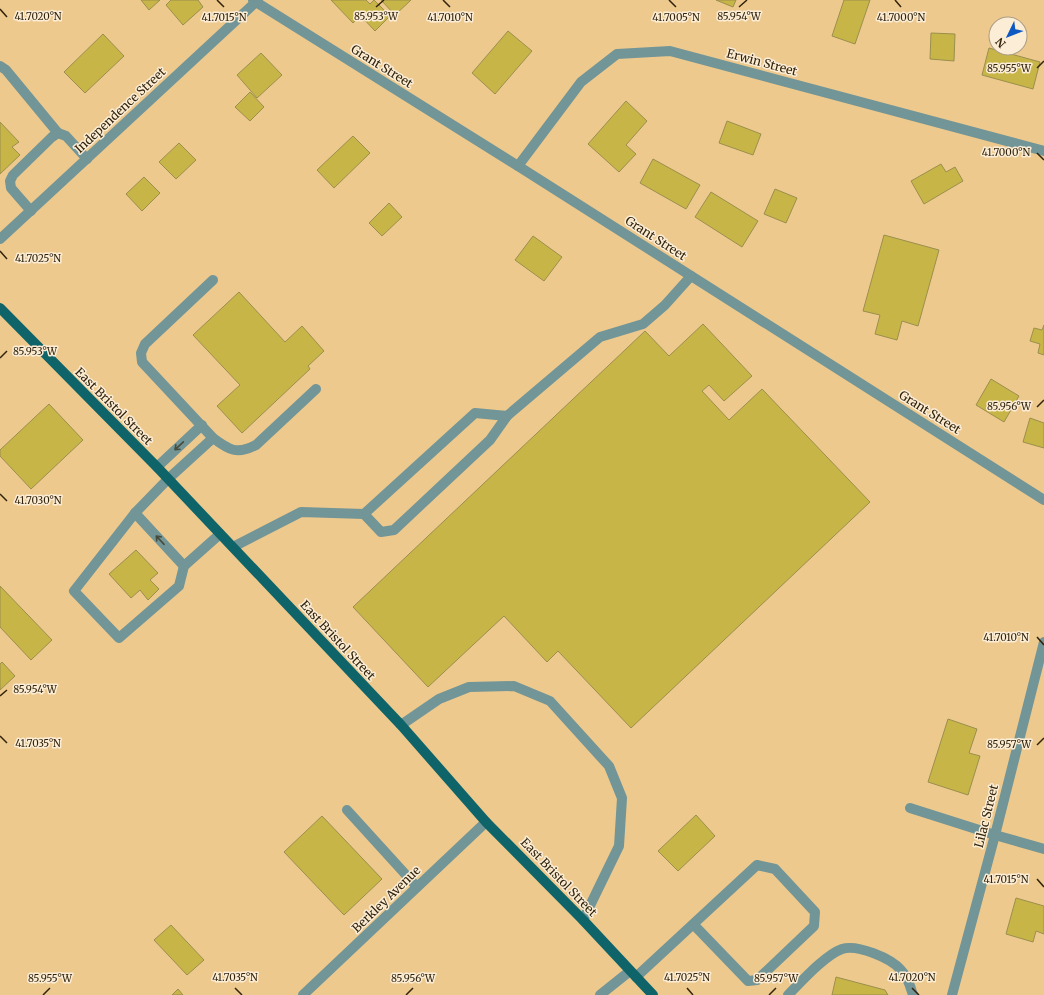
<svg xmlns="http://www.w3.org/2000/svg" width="1044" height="995" font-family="Merriweather,serif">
	<rect width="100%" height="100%" fill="#eec98d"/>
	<g fill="#c8b548" stroke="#9a8f4d">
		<polygon points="141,0 160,0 149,10"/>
		<polygon points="171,0 198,0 203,7 183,25 166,5"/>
		<polygon points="331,0 366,0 370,4 374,0 390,16 375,31 360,15 353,23"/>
		<polygon points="381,0 411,0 395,15"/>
		<polygon points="716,0 736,0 733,7"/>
		<polygon points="844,0 870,0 855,44 832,36"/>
		<polygon points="508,31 532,51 495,94 472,73"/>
		<polygon points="931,33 955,34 954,61 930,59"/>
		<polygon points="103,34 124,56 85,93 64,72"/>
		<polygon points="989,48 1040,62 1033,89 982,75"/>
		<polygon points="261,53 282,75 257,98 237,75"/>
		<polygon points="250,92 264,107 250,121 235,107"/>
		<polygon points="626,101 647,121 626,145 636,154 619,172 588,144"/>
		<polygon points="727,121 761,134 753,155 719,143"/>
		<polygon points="0,122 19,142 12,147 20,155 0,174"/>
		<polygon points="353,136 370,153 334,188 317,170"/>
		<polygon points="179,143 196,160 176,179 159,162"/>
		<polygon points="653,159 700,185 686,209 640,183"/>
		<polygon points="941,164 946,172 955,167 963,181 924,204 911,181"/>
		<polygon points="144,177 160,193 142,211 126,194"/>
		<polygon points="775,189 797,198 786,223 764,214"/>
		<polygon points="711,192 758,221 742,247 695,217"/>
		<polygon points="389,203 402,217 382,236 369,223"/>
		<polygon points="884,235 939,250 918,326 902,321 897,340 875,334 880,315 863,311"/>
		<polygon points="533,236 562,257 544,281 515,260"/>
		<polygon points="239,292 285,342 302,326 324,351 308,366 310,369 242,433 217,406 240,385 193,335"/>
		<polygon points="703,324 752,376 724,401 709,385 702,391 729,420 762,389 870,502 631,728 558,651 547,662 504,616 428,687 353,607 645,331 669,356"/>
		<polygon points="1044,325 1044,355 1038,353 1040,344 1030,341 1034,328 1042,330"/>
		<polygon points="991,379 1019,396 1004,422 976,405"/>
		<polygon points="49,404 83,440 31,489 0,456 0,450"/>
		<polygon points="1030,418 1044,423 1044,448 1023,442"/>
		<polygon points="136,550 158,573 150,580 159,589 148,600 140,590 131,598 109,574"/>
		<polygon points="0,586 52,640 31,660 0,627"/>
		<polygon points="2,662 15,676 0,690 0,664"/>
		<polygon points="948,719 977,729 969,753 980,756 968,795 928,782"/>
		<polygon points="696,815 715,836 678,871 658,851"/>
		<polygon points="322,816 382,879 344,915 284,852"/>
		<polygon points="1016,898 1044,906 1044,934 1036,931 1033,942 1006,934"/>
		<polygon points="171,925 204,960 187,975 154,940"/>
		<polygon points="836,977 885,990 888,995 832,995"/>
		<polygon points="178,989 183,995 172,995"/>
	</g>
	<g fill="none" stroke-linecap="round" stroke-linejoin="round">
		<g stroke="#729597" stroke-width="10">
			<polyline points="253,0 256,2 518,166 1044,500"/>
			<polyline points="0,66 6,70 58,133"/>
			<polyline points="518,166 581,82 617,54 670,51 1044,151"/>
			<polyline points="31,211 11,188 10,181 13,175 52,137 58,133 66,136 87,159"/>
			<polyline points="0,239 258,0"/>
			<path d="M213,280L145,344L141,353L142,362L213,438C229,450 237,455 256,445L316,389"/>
			<polyline points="213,438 168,479 135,513 74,591 119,638 179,586 184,566 220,534"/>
			<polyline points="157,467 202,425"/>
			<polyline points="135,513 184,566"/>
			<polyline points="364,514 381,532 394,530 490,440 507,416"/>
			<polyline points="233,547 301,512 364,514 475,413 507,416 600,337 643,324 665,305 691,276"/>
			<polyline points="401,725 439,699 469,687 514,686 550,701 609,766 622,798 619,846 583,920"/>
			<polyline points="910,808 995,835 1044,849"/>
			<polyline points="347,810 417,887"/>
			<polyline points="636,977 757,865 775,869 815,912 814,926 757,980 748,981 693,924"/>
			<polyline points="303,995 486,822"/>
			<polyline points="600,995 630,971"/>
			<path d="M788,995C801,982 825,955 842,949C857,944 891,958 901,970C908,977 910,986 913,995"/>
			<polyline points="952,995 995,835 1044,642"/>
		</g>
		<polyline stroke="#0e6468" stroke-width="10" points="0,308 157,467 401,725 486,822 583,920 653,995"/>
	</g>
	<defs><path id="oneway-shaft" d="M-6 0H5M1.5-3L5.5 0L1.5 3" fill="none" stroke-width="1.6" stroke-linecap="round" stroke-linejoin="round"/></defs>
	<g stroke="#484c3d">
		<use href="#oneway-shaft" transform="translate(179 446) rotate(137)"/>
		<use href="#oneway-shaft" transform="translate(160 540) rotate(-133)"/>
	</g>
	<path fill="none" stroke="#32240c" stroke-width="1.5" d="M217,0L224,7M443,0L450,7M669,0L676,7M895,0L901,7M376,7L384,0M739,7L747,0M0,9L7,17M1037,68L1044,61M1037,153L1044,160M0,251L7,259M0,358L7,351M1037,407L1044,400M0,494L7,501M1037,637L1044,645M0,696L7,690M0,736L7,743M1037,745L1044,738M1037,879L1044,887M235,988L242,995M687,988L693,995M912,988L919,995M43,995L50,988M406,995L413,988M769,995L776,988"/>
	<g text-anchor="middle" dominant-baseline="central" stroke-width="3" stroke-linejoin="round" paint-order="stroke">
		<g font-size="12" fill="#32240c" stroke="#fcedd6">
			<text transform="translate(762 62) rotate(15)">Erwin Street</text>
			<text transform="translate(382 66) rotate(32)">Grant Street</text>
			<text transform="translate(120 110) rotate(-43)">Independence Street</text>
			<text transform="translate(656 238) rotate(33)">Grant Street</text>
			<text transform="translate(114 406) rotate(45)">East Bristol Street</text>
			<text transform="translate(930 412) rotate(32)">Grant Street</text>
			<text transform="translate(338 640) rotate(47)">East Bristol Street</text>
			<text transform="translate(986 816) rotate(-76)">Lilac Street</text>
			<text transform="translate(559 877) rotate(46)">East Bristol Street</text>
			<text transform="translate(386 899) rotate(-44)">Berkley Avenue</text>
		</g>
	</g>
	<g font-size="10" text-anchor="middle" fill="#32240c" stroke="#fcedd6" stroke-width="3" stroke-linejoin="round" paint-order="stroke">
		<text x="38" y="20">41.7020°N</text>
		<text x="376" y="20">85.953°W</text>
		<text x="739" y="20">85.954°W</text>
		<text x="224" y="21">41.7015°N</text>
		<text x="450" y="21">41.7010°N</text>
		<text x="676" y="21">41.7005°N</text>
		<text x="901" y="21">41.7000°N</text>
		<text x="1009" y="72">85.955°W</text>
		<text x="1006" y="156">41.7000°N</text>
		<text x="38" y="262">41.7025°N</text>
		<text x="35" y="355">85.953°W</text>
		<text x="1009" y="410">85.956°W</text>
		<text x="38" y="504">41.7030°N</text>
		<text x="1006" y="641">41.7010°N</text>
		<text x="35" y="693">85.954°W</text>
		<text x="38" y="747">41.7035°N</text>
		<text x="1009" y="748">85.957°W</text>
		<text x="1006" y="883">41.7015°N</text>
		<text x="235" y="981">41.7035°N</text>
		<text x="687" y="981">41.7025°N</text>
		<text x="912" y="981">41.7020°N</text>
		<text x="50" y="982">85.955°W</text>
		<text x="413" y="982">85.956°W</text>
		<text x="776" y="982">85.957°W</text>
	</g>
	<g transform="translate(1008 36) rotate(227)"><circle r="19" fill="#fcedd6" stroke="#ab9d85"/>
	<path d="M0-3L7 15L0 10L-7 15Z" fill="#0e58c2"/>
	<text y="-6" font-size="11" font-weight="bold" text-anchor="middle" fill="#32240c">N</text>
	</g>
</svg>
